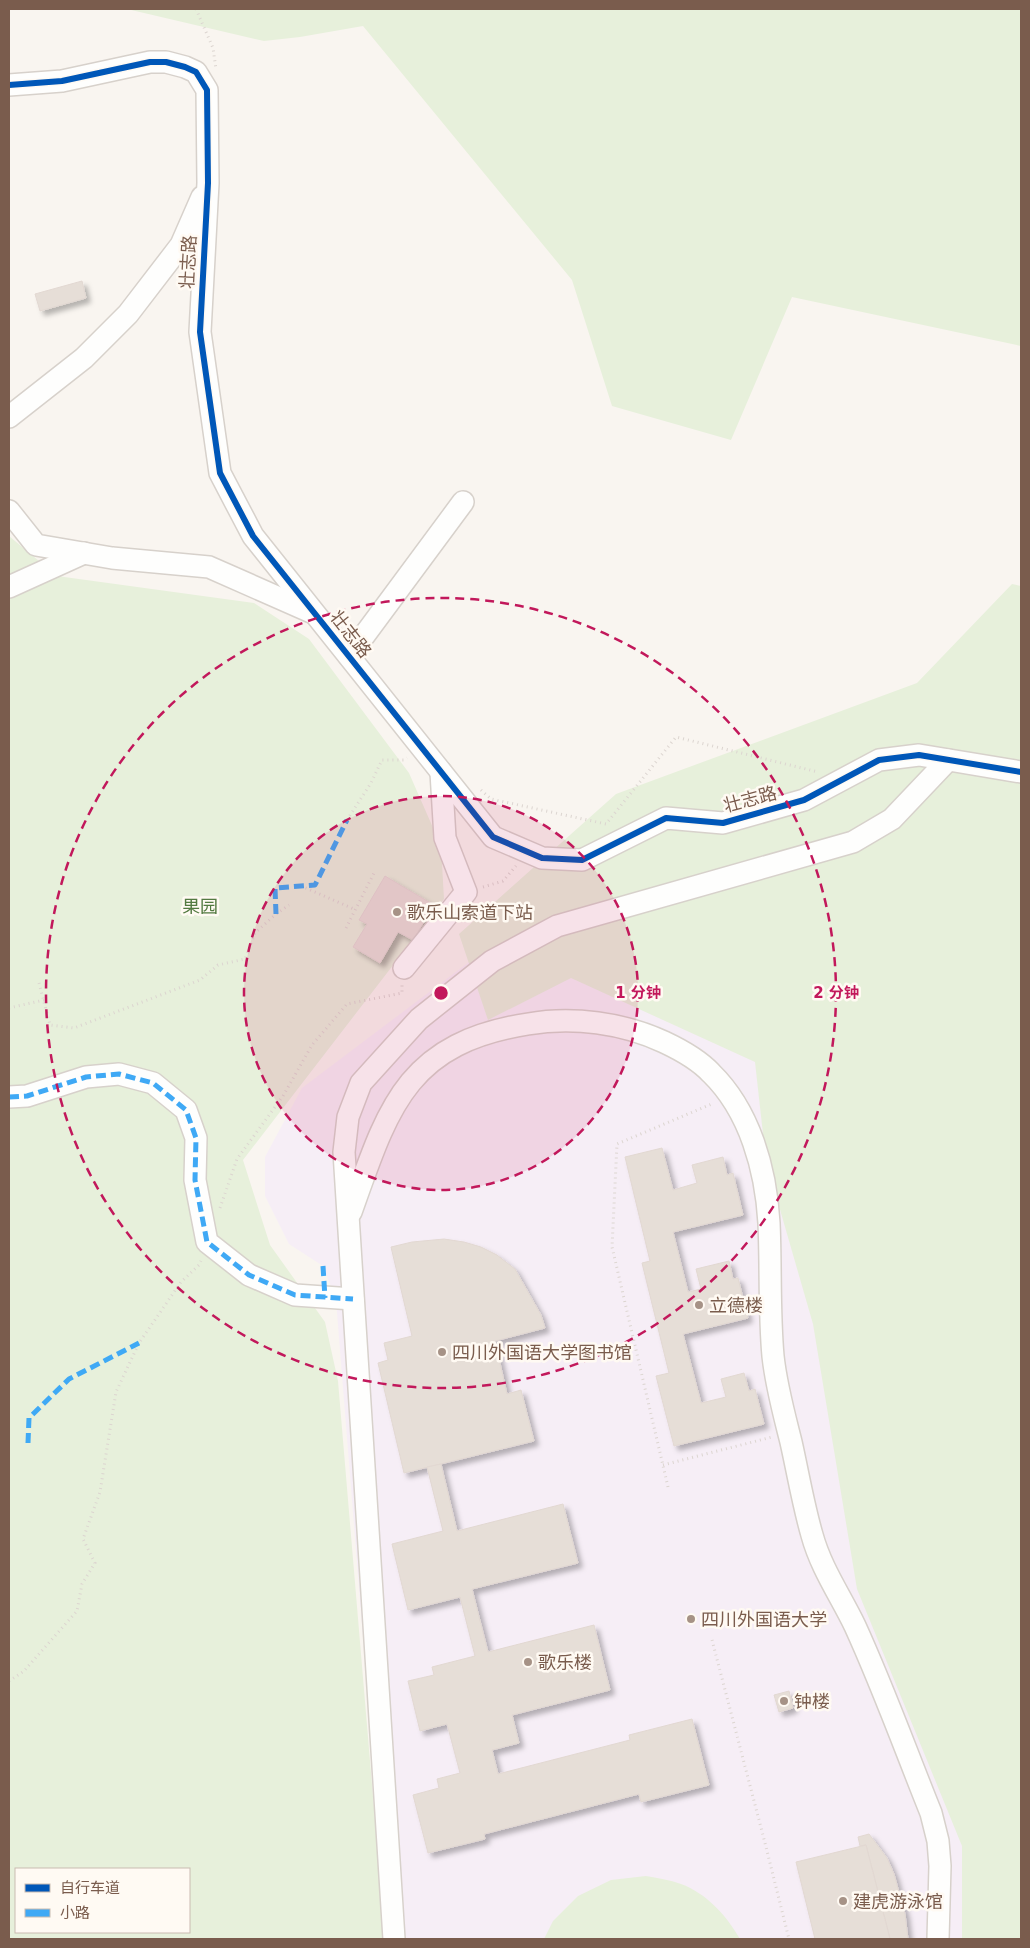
<svg xmlns="http://www.w3.org/2000/svg" width="1030" height="1948" font-family="'DejaVu Sans','Noto Sans SC',sans-serif">
	<defs>
		<filter id="shadow"><feDropShadow dx="4.5" dy="4.5" stdDeviation="2.5" flood-color="#0004"/></filter>
	</defs>
	<rect width="100%" height="100%" fill="#f9f5f0"/>
	<polygon fill="#f6eef6" points="927,783 1021,1939 387,1939 336,1300 323,1266 289,1244 265,1196 265,1157 302,1088 489,947"/>
	<g fill="#e7f0db" fill-rule="evenodd">
		<polygon points="127,9 1021,9 1021,346 792,297 731,440 612,406 572,280 363,26 300,37 264,41"/>
		<path d="M9,536L57,576L254,603L309,639L409,773L441,846L444,899L243,1160L270,1245L325,1322L338,1381L385,1939H9ZM16,1869H189V1932H16Z"/>
		<polygon points="1012,584 1021,586 1021,1939 962,1939 962,1846 857,1589 813,1324 766,1161 755,1062 571,978 488,1020 459,934 616,794 917,683"/>
		<path d="M646,1876C657,1878 670,1880 681,1884C706,1893 727,1916 740,1939H544L553,1921L578,1896L611,1880Z"/>
	</g>
	<g fill="#e6ded7" stroke="#e2d8d2" filter="url(#shadow)">
		<polygon points="82,281 86,298 40,311 35,294"/>
		<polygon points="385,876 434,905 413,940 398,932 380,963 353,947 367,924 359,920"/>
		<polygon points="662,1148 673,1190 697,1183 692,1165 723,1157 727,1175 733,1173 743,1215 673,1232 688,1292 701,1289 696,1269 729,1261 733,1279 738,1278 748,1318 683,1334 701,1403 726,1397 721,1379 744,1373 749,1391 755,1389 764,1424 674,1446 656,1376 669,1373 642,1263 650,1261 625,1157"/>
		<polygon points="444,1239 464,1242 481,1247 497,1255 515,1269 541,1315 545,1328 495,1341 507,1394 521,1390 534,1441 404,1473 378,1363 388,1360 384,1343 412,1336 391,1247 412,1242"/>
		<polygon points="441,1464 457,1531 563,1504 578,1563 472,1589 488,1652 594,1625 610,1690 512,1715 519,1743 492,1750 498,1774 630,1740 629,1735 692,1719 709,1785 641,1802 639,1794 484,1834 485,1839 428,1853 413,1795 439,1788 437,1779 460,1773 447,1724 420,1731 408,1681 434,1675 432,1667 475,1656 460,1597 408,1610 392,1544 443,1531 427,1467"/>
		<polygon points="789,1691 793,1708 779,1712 774,1695"/>
		<polygon points="869,1834 887,1858 894,1874 905,1914 908,1939 890,1939 866,1845 860,1846 858,1837"/>
		<polygon points="866,1845 890,1939 815,1939 796,1862"/>
	</g>
	<g fill="none" stroke-linecap="round" stroke-linejoin="round">
		<defs>
			<g id="minor">
				<polyline points="9,85 62,81 150,62 166,62 185,67 196,72 207,90 208,183 200,332 220,473 253,536 493,837 542,858 582,860 666,818 723,823 804,800 879,760 919,755 1021,772"/>
				<polyline points="9,417 84,358 128,314 181,245 202,197"/>
				<polyline points="9,511 36,545 112,558 209,567 311,612"/>
				<polyline points="9,587 84,553"/>
				<polyline points="349,656 463,502"/>
				<polyline points="404,968 466,892 445,838 441,772"/>
				<polyline points="9,1097 27,1096 86,1077 119,1074 153,1083 186,1110 196,1138 195,1180 207,1242 249,1275 295,1295 353,1299"/>
				<path d="M351,1212C388,1108 406,1043 528,1024C573,1016 623,1023 664,1042C681,1050 698,1059 711,1073C750,1111 766,1170 769,1223C771,1267 769,1312 773,1356C776,1385 784,1414 791,1442C798,1473 803,1504 812,1535C821,1568 840,1595 855,1626C883,1687 906,1751 931,1813L938,1841L940,1866L938,1939"/>
				<polyline points="394,1939 344,1152 348,1117 361,1083 419,1019 492,961 557,926 853,842 892,819 948,760"/>
			</g>
		</defs>
		<use href="#minor" stroke="#d7d1cb" stroke-width="24"/>
		<g stroke="#dcd5d0" stroke-width="3" stroke-dasharray="1 4" stroke-linecap="butt">
			<polyline points="196,9 213,48 216,69"/>
			<polyline points="481,790 491,799 606,824 676,737 818,772"/>
			<polyline points="347,820 371,783 382,760 404,760 407,758"/>
			<polyline points="301,886 356,910"/>
			<polyline points="483,887 503,881 516,866"/>
			<polyline points="346,928 374,873"/>
			<polyline points="39,983 50,1025 74,1028 200,980 218,965 245,959 255,933 276,914 289,905"/>
			<polyline points="9,1008 44,1000"/>
			<polyline points="220,1208 237,1159 283,1096 312,1045 347,1004 402,993 402,985"/>
			<polyline points="663,1465 772,1437"/>
			<polyline points="668,1487 612,1247 617,1144 714,1103"/>
			<polyline points="712,1640 765,1843 789,1939"/>
			<polyline points="9,1681 24,1671 77,1611 82,1584 95,1563 83,1539 100,1492 116,1392 139,1343 181,1282 199,1265 201,1261"/>
		</g>
		<use href="#minor" stroke="#fefefd" stroke-width="21"/>
		<g stroke="#3fa9f5" stroke-width="5" stroke-dasharray="10 5" stroke-linecap="butt">
			<polyline points="276,914 275,888 315,885 347,820"/>
			<polyline points="9,1097 27,1096 86,1077 119,1074 153,1083 186,1110 196,1138 195,1180 207,1242 249,1275 295,1295 353,1299"/>
			<polyline points="323,1266 325,1298"/>
			<polyline points="28,1443 29,1418 69,1379 139,1343"/>
		</g>
		<defs>
			<polyline id="cycleway" points="9,85 62,81 150,62 166,62 185,67 196,72 207,90 208,183 200,332 220,473 253,536 493,837 542,858 582,860 666,818 723,823 804,800 879,760 919,755 1021,772"/>
		</defs>
		<use href="#cycleway" stroke="#fffaf3" stroke-width="9"/>
		<use href="#cycleway" stroke="#0057b8" stroke-width="6"/>
	</g>
	<circle cx="441" cy="993" r="197" fill="#c2185b" fill-opacity=".12"/>
	<g fill="none" stroke="#c2185b" stroke-width="2.5" stroke-dasharray="9 6">
		<circle cx="441" cy="993" r="197"/>
		<circle cx="441" cy="993" r="395"/>
	</g>
	<g fill="#a69286" stroke="#fffaf3" stroke-width="2">
		<circle cx="397" cy="912" r="5"/>
		<circle cx="699" cy="1305" r="5"/>
		<circle cx="442" cy="1352" r="5"/>
		<circle cx="691" cy="1619" r="5"/>
		<circle cx="528" cy="1662" r="5"/>
		<circle cx="784" cy="1701" r="5"/>
		<circle cx="843" cy="1901" r="5"/>
	</g>
	<g text-anchor="middle" dominant-baseline="central" stroke-width="5" stroke-linejoin="round" paint-order="stroke">
		<g font-size="18" fill="#7a5c4d" stroke="#fffaf3">
			<text transform="translate(188 262) rotate(-87)">壮志路</text>
			<text transform="translate(351 634) rotate(52)">壮志路</text>
			<text transform="translate(750 799) rotate(-15)">壮志路</text>
		</g>
		<g font-size="18" fill="#537a41" stroke="#fffaf3">
			<text x="200" y="906">果园</text>
		</g>
		<g font-size="18" fill="#7a5c4d" stroke="#fffaf3" text-anchor="start">
			<text x="407" y="912">歌乐山索道下站</text>
			<text x="709" y="1305">立德楼</text>
			<text x="452" y="1352">四川外国语大学图书馆</text>
			<text x="701" y="1619">四川外国语大学</text>
			<text x="538" y="1662">歌乐楼</text>
			<text x="794" y="1701">钟楼</text>
			<text x="853" y="1901">建虎游泳馆</text>
		</g>
	</g>
	<circle cx="441" cy="993" r="8" fill="#c2185b" stroke="#fffaf3" stroke-width="2.5"/>
	<g font-size="15" text-anchor="middle" font-weight="bold" fill="#c2185b" stroke="#fffaf3" stroke-width="5" stroke-linejoin="round" paint-order="stroke">
		<text x="638" y="998">1 分钟</text>
		<text x="836" y="998">2 分钟</text>
	</g>
	<rect width="1030" height="1948" fill="none" stroke="#7a5c4d" stroke-width="20"/>
	<rect x="15" y="1868" width="175" height="65" fill="#fffaf3" stroke="#cabbb1"/>
	<rect x="25" y="1884" width="25" height="8" fill="#0057b8" stroke="#cabbb1"/>
	<text x="60" y="1893" font-size="15" fill="#7a5c4d">自行车道</text>
	<rect x="25" y="1909" width="25" height="8" fill="#3fa9f5" stroke="#cabbb1"/>
	<text x="60" y="1918" font-size="15" fill="#7a5c4d">小路</text>
</svg>
